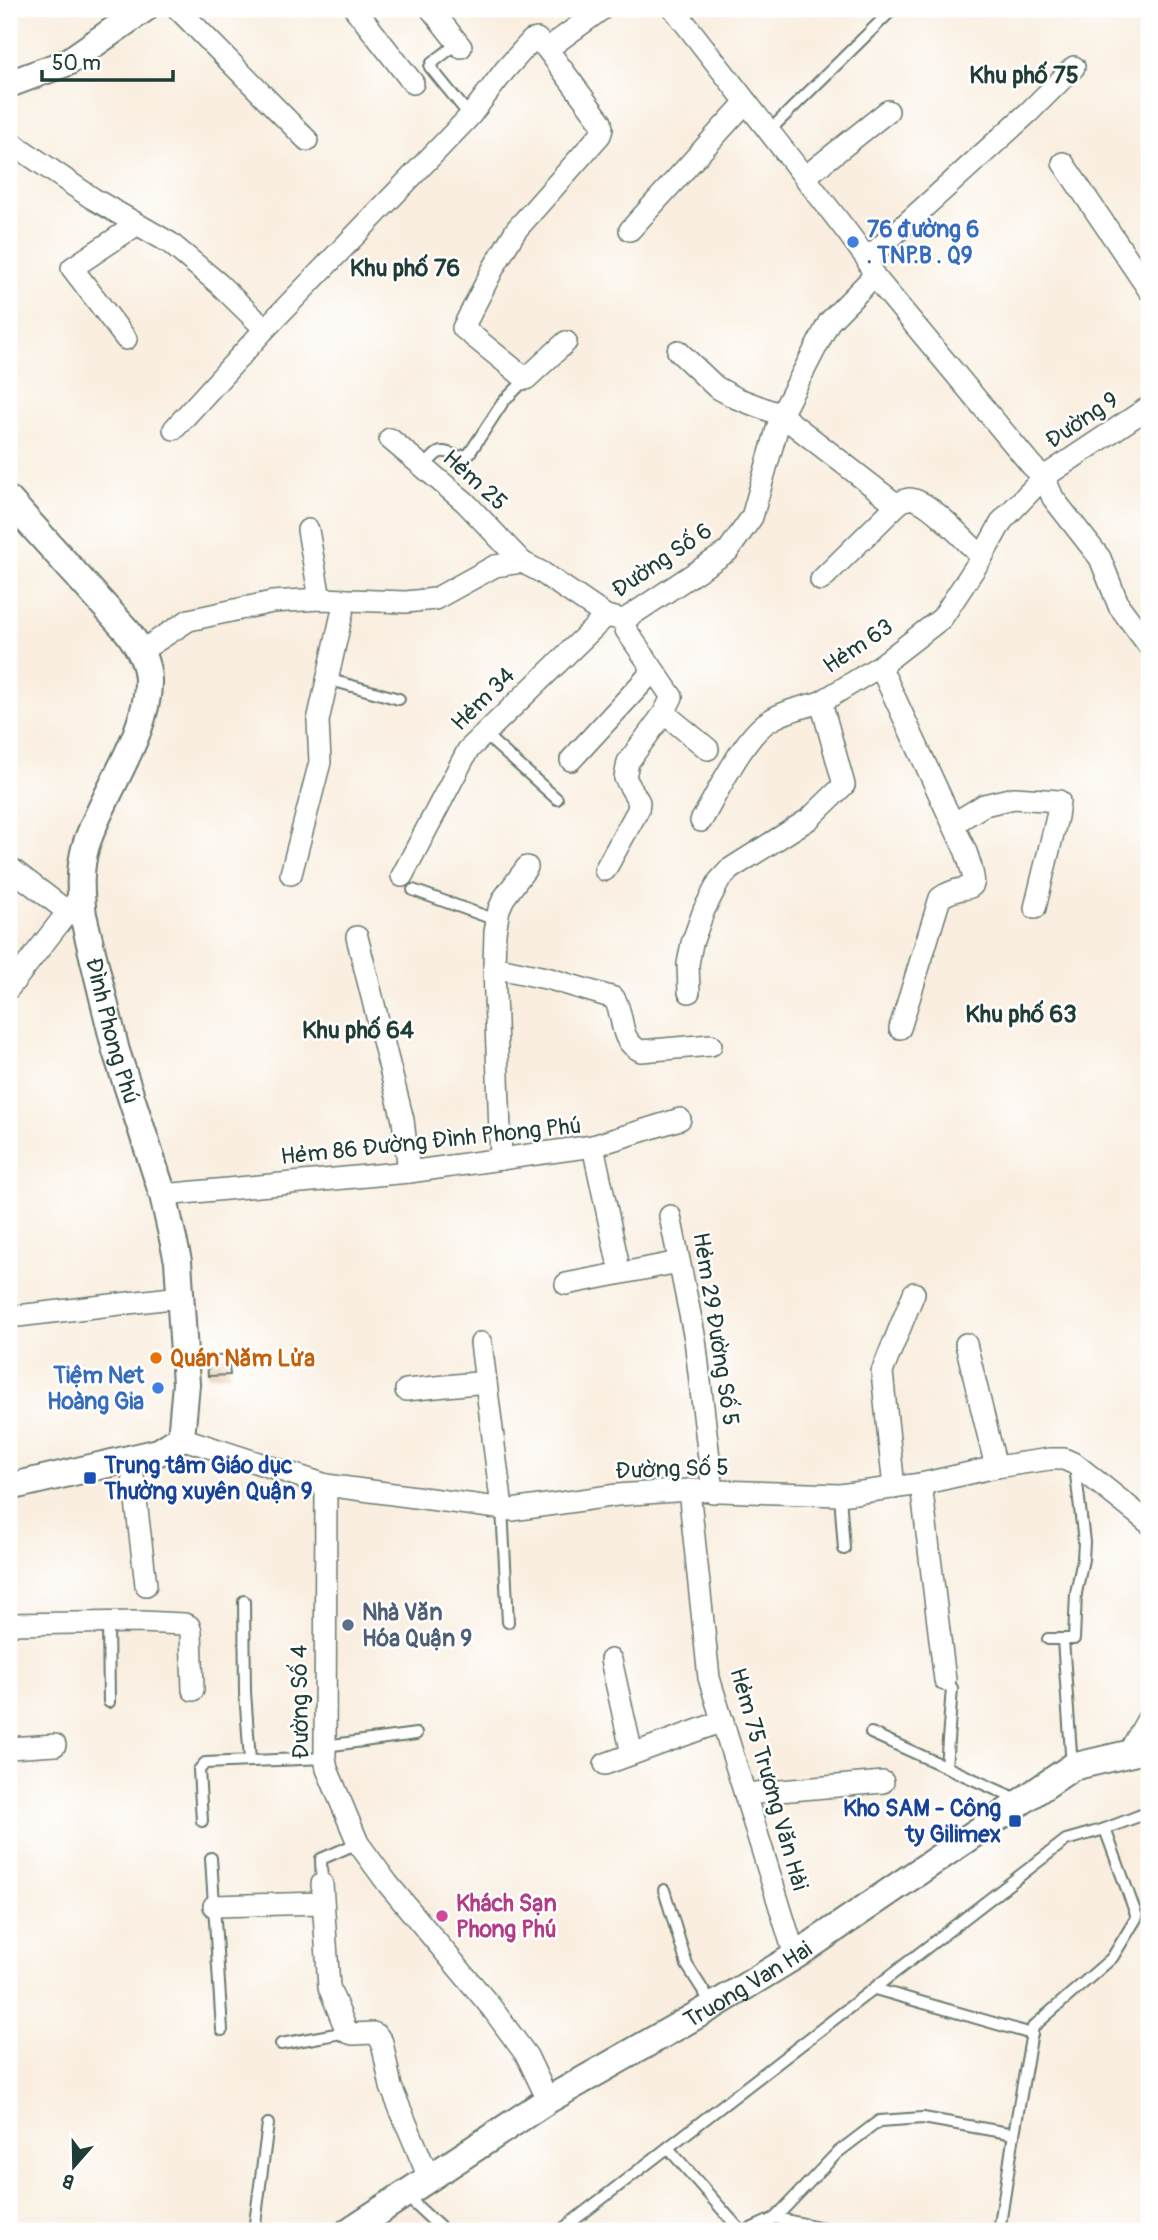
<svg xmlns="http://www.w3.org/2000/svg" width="1158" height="2240" font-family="Pangolin,sans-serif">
	<rect width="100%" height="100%" fill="#fff"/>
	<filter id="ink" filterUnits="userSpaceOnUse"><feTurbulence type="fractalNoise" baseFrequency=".0143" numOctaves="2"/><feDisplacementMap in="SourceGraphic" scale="14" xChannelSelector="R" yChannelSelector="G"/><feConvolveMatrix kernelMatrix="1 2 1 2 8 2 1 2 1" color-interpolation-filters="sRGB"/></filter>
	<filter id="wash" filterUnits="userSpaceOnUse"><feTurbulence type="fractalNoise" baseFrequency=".00686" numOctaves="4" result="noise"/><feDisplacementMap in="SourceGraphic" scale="28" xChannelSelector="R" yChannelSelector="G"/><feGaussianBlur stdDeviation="1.57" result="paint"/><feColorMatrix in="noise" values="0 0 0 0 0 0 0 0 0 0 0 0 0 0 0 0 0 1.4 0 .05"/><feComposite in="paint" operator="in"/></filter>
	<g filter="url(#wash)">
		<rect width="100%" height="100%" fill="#f9eedf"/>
		<g id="blocks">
			<polygon fill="#d2a361" points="228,1355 230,1375 208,1376 207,1357"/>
		</g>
	</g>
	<g filter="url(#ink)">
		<use href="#blocks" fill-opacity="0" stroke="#6b7b70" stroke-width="2"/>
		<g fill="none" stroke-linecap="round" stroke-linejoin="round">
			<defs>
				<g id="service">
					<polyline points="1140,9 1149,19"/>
					<polyline points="458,43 432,63 430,67 470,116"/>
					<polyline points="769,131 893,9"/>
					<path d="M423,468C438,452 438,447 459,457L469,454L503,402L526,379"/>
					<polyline points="327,679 399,699"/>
					<polyline points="483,733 557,799"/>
					<polyline points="413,890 496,920"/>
					<polyline points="840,1495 844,1549"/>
					<polyline points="502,1508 508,1622"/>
					<polyline points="244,1601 245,1692 250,1761"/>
					<polyline points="108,1622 109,1702"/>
					<polyline points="1048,1639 1074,1639 1076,1593 1083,1559 1084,1542 1075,1466"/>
					<polyline points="1063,1640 1072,1767"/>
					<polyline points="945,1680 952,1688 946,1766"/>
					<polyline points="871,1733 1019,1800"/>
					<polyline points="325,1746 416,1734"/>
					<polyline points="202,1821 199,1770 205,1763 325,1758"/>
					<polyline points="211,1858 222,2030"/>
					<polyline points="322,1884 321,1859 358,1843"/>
					<polyline points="664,1890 687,1965 713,2006"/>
					<polyline points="875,1989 1032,2034"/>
					<polyline points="281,2044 347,2032"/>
					<polyline points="669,2149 741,2231"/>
					<polyline points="405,2195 444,2231"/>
					<polyline points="775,2218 837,2153 879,2121 923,2118 1014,2134 1033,2027 1112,1958 1137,1917 1105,1829"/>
					<polyline points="254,2231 268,2124"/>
					<polyline points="560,2231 1066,1840 1105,1829 1149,1812"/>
					<polyline points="746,2231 775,2218 839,2231"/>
					<polyline points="999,2231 1014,2134"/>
				</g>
				<g id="minor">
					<polyline points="178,9 307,140"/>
					<polyline points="355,9 413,83"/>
					<polyline points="431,9 461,47"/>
					<polyline points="674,9 848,233 867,259 874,276 1032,466 1044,477 1053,498 1100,558 1119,606 1149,646"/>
					<polyline points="547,49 602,9"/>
					<polyline points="9,141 92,198 170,243 219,284 265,329"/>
					<polyline points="1063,163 1149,290"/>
					<polyline points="805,177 888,111"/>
					<polyline points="630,230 746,102"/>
					<polyline points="867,259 1029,112 1074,67"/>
					<polyline points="126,339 72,268 136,225"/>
					<polyline points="678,351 716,387 736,398 781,415 897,505"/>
					<polyline points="174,429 265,329 470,116 505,70 532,40 537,39 547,49 601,122 602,129 600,135 516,230 494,267 463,328 526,379 566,342"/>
					<polyline points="390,439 465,502 522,562"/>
					<polyline points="308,530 320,599"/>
					<path d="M821,580L894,508C898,504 902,500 908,499C926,496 968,544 982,557"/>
					<polyline points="624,620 626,630 672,697 664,713 708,749"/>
					<polyline points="141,651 189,620 272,602 320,599 406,602 435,599 495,566 522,562 541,572 606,616 624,620 728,551 752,517 781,415 829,322 874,276"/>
					<path d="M880,666L966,852C984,904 968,878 940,898L900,1028"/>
					<polyline points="571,760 653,671"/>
					<path d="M701,821C717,794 744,736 769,721C784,711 804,707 821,702"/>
					<polyline points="953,824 984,805 1014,798 1059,801 1057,817 1035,908"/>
					<polyline points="9,867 68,912"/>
					<polyline points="605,870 638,810 639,802 625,778 628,762 664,713"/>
					<polyline points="291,874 320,762 318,721 345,600"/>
					<polyline points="402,876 468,750 606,616"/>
					<polyline points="357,937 403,1120 409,1172"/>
					<path d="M494,967L550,979L614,998C626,1018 617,1040 641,1051L711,1045"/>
					<polyline points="9,988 81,895"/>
					<polyline points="689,992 688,964 692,943 704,910 719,881 730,869 809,819 844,785 821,702 880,666 942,618 982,557 1002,521 1044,477 1149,407"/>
					<polyline points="593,1146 680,1119"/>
					<polyline points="501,1159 494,967 495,932 499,909 504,898 527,867"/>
					<polyline points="163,1195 409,1172 593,1146 617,1258"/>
					<polyline points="670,1216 695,1339 713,1492"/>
					<polyline points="566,1284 679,1262"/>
					<polyline points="9,1317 180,1297"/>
					<polyline points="481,1343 502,1508"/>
					<polyline points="966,1344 996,1467"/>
					<polyline points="406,1390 486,1382"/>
					<polyline points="181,1438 326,1485 512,1510 617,1495 689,1490 840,1495 921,1484 996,1467 1050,1459 1064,1459 1075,1464 1149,1523"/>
					<polyline points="131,1459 146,1585"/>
					<polyline points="921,1484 945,1680"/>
					<polyline points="326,1485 325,1758 327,1769 358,1843 388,1884 491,2007 527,2056 548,2100"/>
					<polyline points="894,1488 882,1372 914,1293"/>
					<polyline points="689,1490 709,1678 795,1956"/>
					<polyline points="9,1624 141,1622 184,1624 189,1626 191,1632 193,1690"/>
					<polyline points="611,1660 632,1754"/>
					<polyline points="9,1748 55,1745"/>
					<polyline points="1128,1754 1149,1717"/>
					<polyline points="605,1764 723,1721"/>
					<polyline points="745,1794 883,1782"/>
					<polyline points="322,1884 329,1987 347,2032 353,2034 373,2033 377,2035 382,2042 391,2087 429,2178"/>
					<polyline points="214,1906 323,1903"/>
				</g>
				<g id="tertiary">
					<polyline points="9,84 68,62 144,9"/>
					<path id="s1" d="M9,500L128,632C138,646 148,662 148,681C149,732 102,795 86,845C79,869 80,891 83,915L116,1051L163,1195L178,1261L186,1384L181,1438L159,1452L9,1487"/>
					<path id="s2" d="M349,2231L548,2100L713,2006L795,1956L1072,1767L1149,1749"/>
				</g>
			</defs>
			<use href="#service" stroke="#6b7b70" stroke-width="14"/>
			<use href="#minor" stroke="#6b7b70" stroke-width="24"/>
			<use href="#tertiary" stroke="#6b7b70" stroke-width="30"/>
			<use href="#service" stroke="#fff" stroke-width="10"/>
			<use href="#minor" stroke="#fff" stroke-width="21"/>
			<use href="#tertiary" stroke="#fff" stroke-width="26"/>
		</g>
	</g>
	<g fill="#3f7fe0" stroke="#fff" stroke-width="2.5">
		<circle cx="853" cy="242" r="7"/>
		<circle cx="158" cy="1388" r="7"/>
	</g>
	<circle fill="#e8710a" stroke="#fff" stroke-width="2.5" cx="156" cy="1358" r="7"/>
	<g fill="#1a4fb4" stroke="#fff" stroke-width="2.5">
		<rect x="83" y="1471" width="14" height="14" rx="3.5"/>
		<rect x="1008" y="1814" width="14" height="14" rx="3.5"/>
	</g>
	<circle fill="#5c6f8a" stroke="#fff" stroke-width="2.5" cx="348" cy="1625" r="7"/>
	<circle fill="#d1479c" stroke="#fff" stroke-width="2.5" cx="442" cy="1916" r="7"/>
	<g text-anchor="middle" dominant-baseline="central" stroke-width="5" stroke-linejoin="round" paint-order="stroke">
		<g font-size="23" font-weight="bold" fill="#366cbe" stroke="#fff" text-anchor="start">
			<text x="867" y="229">76 đường 6<tspan x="867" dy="26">. TNP.B . Q9</tspan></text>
			<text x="144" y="1375" text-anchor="end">Tiệm Net<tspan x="144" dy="26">Hoàng Gia</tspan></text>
		</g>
		<g font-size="23" fill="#1f3d34" stroke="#fff">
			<text transform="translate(1082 420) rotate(-34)">Đường 9</text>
			<text transform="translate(475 480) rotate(42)">Hẻm 25</text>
			<text transform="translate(662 560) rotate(-34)">Đường Số 6</text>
			<text transform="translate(858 646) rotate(-34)">Hẻm 63</text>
			<text transform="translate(483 699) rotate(-45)">Hẻm 34</text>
			<text stroke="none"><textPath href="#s1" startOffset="598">Đình Phong Phú</textPath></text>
			<text transform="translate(431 1141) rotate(-6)">Hẻm 86 Đường Đình Phong Phú</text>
			<text transform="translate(716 1329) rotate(81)">Hẻm 29 Đường Số 5</text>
			<text transform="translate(672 1469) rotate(-2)">Đường Số 5</text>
			<text transform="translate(300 1702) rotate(-91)">Đường Số 4</text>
			<text transform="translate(769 1779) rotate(74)">Hẻm 75 Trương Văn Hải</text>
			<text stroke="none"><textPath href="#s2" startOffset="469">Truong Van Hai</textPath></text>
		</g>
		<g font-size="23" font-weight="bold" fill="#c56008" stroke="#fff" text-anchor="start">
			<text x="170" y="1358">Quán Năm Lửa</text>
		</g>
		<g font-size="23" font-weight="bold" fill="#164399" stroke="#fff" text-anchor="start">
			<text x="104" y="1465">Trung tâm Giáo dục<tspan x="104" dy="26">Thường xuyên Quận 9</tspan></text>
			<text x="1001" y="1808" text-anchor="end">Kho SAM - Công<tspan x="1001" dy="26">ty Gilimex</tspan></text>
		</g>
		<g font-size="23" font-weight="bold" fill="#4e5e75" stroke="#fff" text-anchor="start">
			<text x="362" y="1612">Nhà Văn<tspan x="362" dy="26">Hóa Quận 9</tspan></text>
		</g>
		<g font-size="23" font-weight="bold" fill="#b23c85" stroke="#fff" text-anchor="start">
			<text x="456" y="1903">Khách Sạn<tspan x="456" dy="26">Phong Phú</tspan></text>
		</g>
		<g font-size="24" font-weight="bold" fill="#1f3d34" stroke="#fff">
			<text x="1024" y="75">Khu phố 75</text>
			<text x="405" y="268">Khu phố 76</text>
			<text x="1021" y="1014">Khu phố 63</text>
			<text x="358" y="1030">Khu phố 64</text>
		</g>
	</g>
	<rect width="1158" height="2240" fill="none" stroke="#fff" stroke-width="35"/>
	<g transform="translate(74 2166) rotate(200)" stroke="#ffffff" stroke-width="5" paint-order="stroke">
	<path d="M0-5L12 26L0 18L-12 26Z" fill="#1f3d34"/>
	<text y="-10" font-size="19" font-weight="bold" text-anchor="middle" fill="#1f3d34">B</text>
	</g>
	<path d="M42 70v10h131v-10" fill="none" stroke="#1f3d34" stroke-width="3.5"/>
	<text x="52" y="70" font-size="21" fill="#1f3d34" stroke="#ffffff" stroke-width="5" paint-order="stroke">50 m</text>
</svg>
